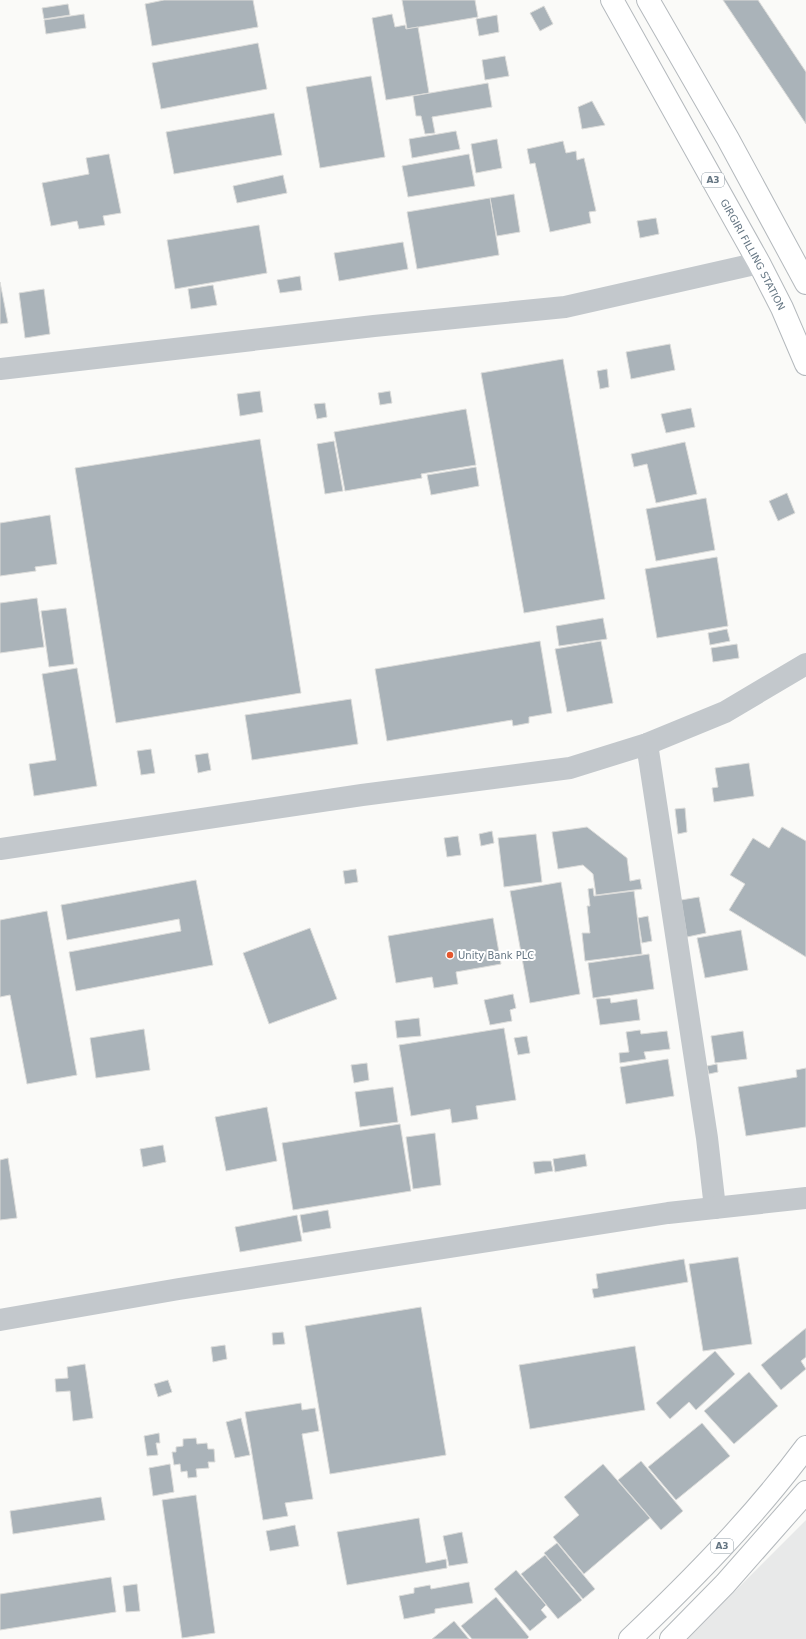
<svg xmlns="http://www.w3.org/2000/svg" width="806" height="1639" font-family="'DejaVu Sans',sans-serif">
	<rect width="100%" height="100%" fill="#fafaf8"/>
	<polygon fill="#e8e9e9" points="806,1520 806,1639 687,1639"/>
	<g fill="#aab3b9" stroke="#dcdcda">
		<polygon points="164,0 253,0 258,27 152,46 145,4"/>
		<polygon points="402,0 475,0 478,17 407,29"/>
		<polygon points="723,0 758,0 806,72 806,124"/>
		<polygon points="68,4 70,15 44,19 42,8"/>
		<polygon points="544,6 553,24 540,31 530,13"/>
		<polygon points="84,14 86,28 46,34 44,20"/>
		<polygon points="392,14 395,27 405,25 406,29 418,27 429,93 386,100 372,18"/>
		<polygon points="497,15 499,32 479,36 476,19"/>
		<polygon points="258,43 267,89 161,109 152,63"/>
		<polygon points="505,56 509,76 485,80 482,60"/>
		<polygon points="371,76 385,157 320,168 306,87"/>
		<polygon points="488,83 492,107 432,117 435,133 425,134 421,116 416,116 413,96"/>
		<polygon points="592,101 605,125 582,129 578,107"/>
		<polygon points="274,113 282,155 174,174 166,132"/>
		<polygon points="456,131 460,149 412,158 409,139"/>
		<polygon points="497,139 502,168 476,173 471,144"/>
		<polygon points="563,141 566,153 576,151 577,160 584,158 596,211 589,212 591,223 550,232 535,163 530,164 527,149"/>
		<polygon points="109,154 121,213 103,216 105,225 79,229 77,221 51,226 42,183 89,174 86,158"/>
		<polygon points="469,154 475,186 408,197 402,166"/>
		<polygon points="283,175 287,193 237,203 233,186"/>
		<polygon points="514,194 520,232 497,236 490,198"/>
		<polygon points="490,198 499,255 417,269 407,212"/>
		<polygon points="656,218 659,234 640,238 637,221"/>
		<polygon points="259,225 267,273 175,289 167,240"/>
		<polygon points="403,242 408,269 339,281 334,253"/>
		<polygon points="300,276 302,290 280,293 277,280"/>
		<polygon points="0,282 8,323 0,324"/>
		<polygon points="213,285 217,305 191,309 188,289"/>
		<polygon points="44,289 50,334 25,338 19,293"/>
		<polygon points="670,344 675,370 631,379 626,352"/>
		<polygon points="563,359 605,599 524,613 481,373"/>
		<polygon points="607,369 609,387 600,389 597,371"/>
		<polygon points="260,391 263,412 240,416 237,394"/>
		<polygon points="390,391 392,403 380,405 378,393"/>
		<polygon points="325,403 327,417 317,419 314,404"/>
		<polygon points="691,408 695,427 666,433 661,414"/>
		<polygon points="466,409 476,465 421,474 422,478 345,491 334,432"/>
		<polygon points="260,439 301,693 116,723 75,468"/>
		<polygon points="334,441 343,491 325,494 317,444"/>
		<polygon points="685,442 697,494 656,503 647,464 634,467 631,454"/>
		<polygon points="476,467 479,486 431,495 427,475"/>
		<polygon points="787,493 795,513 778,521 769,501"/>
		<polygon points="706,498 715,550 656,561 646,509"/>
		<polygon points="50,515 57,564 35,567 36,571 0,576 0,523"/>
		<polygon points="717,557 728,626 657,638 645,569"/>
		<polygon points="37,598 44,647 0,653 0,603"/>
		<polygon points="66,608 74,664 49,667 41,611"/>
		<polygon points="603,618 607,639 559,646 556,626"/>
		<polygon points="727,629 730,641 710,645 708,633"/>
		<polygon points="540,641 552,713 529,717 529,723 513,726 512,720 387,741 375,669"/>
		<polygon points="601,641 613,703 567,712 555,649"/>
		<polygon points="737,644 739,658 713,662 711,648"/>
		<polygon points="77,668 97,786 34,796 29,764 56,760 42,674"/>
		<polygon points="351,699 358,744 252,760 245,715"/>
		<polygon points="151,749 155,773 141,775 137,751"/>
		<polygon points="208,753 211,770 198,773 195,755"/>
		<polygon points="749,763 754,796 714,802 712,788 718,787 715,768"/>
		<polygon points="685,808 687,832 678,834 675,809"/>
		<polygon points="587,827 627,858 630,881 640,879 642,889 596,895 593,874 583,865 558,869 552,832"/>
		<polygon points="782,827 806,841 806,957 729,910 745,884 730,875 753,838 769,848"/>
		<polygon points="492,831 494,843 481,846 479,834"/>
		<polygon points="536,834 542,882 504,887 498,838"/>
		<polygon points="458,836 461,855 447,857 444,838"/>
		<polygon points="356,869 358,882 345,884 343,871"/>
		<polygon points="196,880 213,965 76,991 69,952 181,931 179,919 67,940 61,905"/>
		<polygon points="561,882 580,994 530,1003 510,891"/>
		<polygon points="593,888 594,896 634,891 642,954 585,961 582,933 590,933 587,906 590,906 588,889"/>
		<polygon points="699,897 706,933 687,937 681,900"/>
		<polygon points="47,911 77,1075 27,1084 10,995 0,997 0,920"/>
		<polygon points="648,916 652,941 642,943 638,918"/>
		<polygon points="493,918 501,964 456,972 458,984 434,988 432,977 396,983 388,936"/>
		<polygon points="310,928 337,999 269,1024 243,953"/>
		<polygon points="741,930 748,970 705,978 697,938"/>
		<polygon points="649,954 654,989 593,998 588,963"/>
		<polygon points="513,994 516,1008 510,1010 512,1021 490,1025 484,1000"/>
		<polygon points="610,998 611,1003 637,999 640,1020 600,1025 596,999"/>
		<polygon points="419,1018 421,1036 397,1038 395,1021"/>
		<polygon points="504,1028 516,1100 476,1106 478,1119 452,1123 450,1109 411,1116 399,1045"/>
		<polygon points="144,1029 150,1070 96,1078 90,1038"/>
		<polygon points="640,1030 641,1034 667,1031 670,1049 644,1052 646,1059 620,1063 619,1053 629,1052 626,1032"/>
		<polygon points="743,1031 747,1059 715,1063 711,1036"/>
		<polygon points="527,1036 530,1053 518,1055 514,1038"/>
		<polygon points="668,1059 674,1096 626,1104 620,1067"/>
		<polygon points="367,1063 369,1080 354,1083 351,1065"/>
		<polygon points="717,1064 718,1072 709,1074 707,1066"/>
		<polygon points="806,1068 806,1127 746,1136 738,1087 797,1077 796,1070"/>
		<polygon points="393,1087 398,1122 360,1127 355,1092"/>
		<polygon points="267,1107 277,1161 226,1171 215,1117"/>
		<polygon points="400,1124 411,1191 293,1210 282,1143"/>
		<polygon points="435,1133 441,1185 413,1189 406,1137"/>
		<polygon points="163,1145 166,1162 143,1167 140,1149"/>
		<polygon points="585,1154 587,1166 555,1172 553,1159"/>
		<polygon points="8,1158 17,1218 0,1220 0,1160"/>
		<polygon points="543,1161 551,1161 553,1171 535,1174 533,1162"/>
		<polygon points="328,1210 331,1228 303,1233 300,1215"/>
		<polygon points="297,1215 302,1241 240,1252 235,1227"/>
		<polygon points="738,1257 752,1344 703,1351 689,1264"/>
		<polygon points="684,1259 688,1282 594,1298 592,1289 598,1288 596,1274"/>
		<polygon points="421,1307 446,1455 330,1474 305,1326"/>
		<polygon points="806,1328 806,1357 801,1361 806,1369 781,1390 761,1365"/>
		<polygon points="283,1332 285,1344 273,1345 272,1333"/>
		<polygon points="225,1345 227,1359 213,1362 211,1347"/>
		<polygon points="635,1346 645,1410 530,1429 519,1365"/>
		<polygon points="715,1351 735,1374 696,1410 689,1402 670,1419 656,1403"/>
		<polygon points="85,1364 93,1418 73,1421 70,1391 56,1392 55,1379 68,1378 67,1367"/>
		<polygon points="749,1372 778,1406 734,1444 704,1411"/>
		<polygon points="168,1380 172,1392 158,1397 154,1384"/>
		<polygon points="301,1403 302,1410 315,1408 319,1431 302,1434 313,1499 285,1503 288,1516 263,1520 245,1412"/>
		<polygon points="241,1418 250,1455 235,1458 226,1422"/>
		<polygon points="702,1423 730,1456 676,1500 648,1467"/>
		<polygon points="159,1433 160,1443 156,1443 158,1455 147,1456 144,1436"/>
		<polygon points="196,1438 197,1444 207,1443 208,1449 214,1449 215,1462 208,1462 209,1468 196,1469 197,1477 188,1478 187,1471 181,1472 180,1464 174,1465 172,1452 176,1452 176,1447 183,1446 183,1439"/>
		<polygon points="641,1461 683,1511 661,1530 618,1480"/>
		<polygon points="170,1464 174,1492 153,1496 149,1468"/>
		<polygon points="603,1464 650,1518 584,1574 553,1537 579,1515 564,1497"/>
		<polygon points="196,1495 215,1633 182,1638 162,1500"/>
		<polygon points="101,1497 105,1520 13,1534 10,1511"/>
		<polygon points="419,1518 426,1563 446,1559 447,1568 347,1585 337,1532"/>
		<polygon points="295,1525 299,1546 270,1551 266,1531"/>
		<polygon points="462,1532 468,1563 449,1566 443,1536"/>
		<polygon points="557,1543 595,1589 583,1599 544,1553"/>
		<polygon points="545,1555 582,1600 558,1619 521,1574"/>
		<polygon points="516,1570 546,1605 541,1610 547,1617 530,1631 494,1589"/>
		<polygon points="111,1577 116,1612 0,1630 0,1594"/>
		<polygon points="469,1582 473,1603 435,1609 435,1613 404,1619 399,1596 414,1593 414,1588 430,1585 431,1589"/>
		<polygon points="137,1584 140,1611 126,1612 123,1586"/>
		<polygon points="496,1597 529,1637 527,1639 472,1639 461,1626"/>
		<polygon points="454,1621 469,1639 432,1639"/>
	</g>
	<g fill="none" stroke-linecap="round" stroke-linejoin="round">
		<defs>
			<g id="highway">
				<path id="s1" d="M612,0L759,263L782,308L806,364"/>
				<polyline points="648,0 728,139 806,283"/>
				<path d="M630,1639C693,1579 754,1517 806,1447"/>
				<polyline points="671,1639 725,1584 806,1492"/>
			</g>
		</defs>
		<use href="#highway" stroke="#b4b9bd" stroke-width="24"/>
		<g stroke="#c3c8cc" stroke-width="22">
			<polyline points="0,369 374,326 565,307 759,263"/>
			<polyline points="647,744 707,1138 715,1208"/>
			<polyline points="0,849 362,795 570,768 647,744 725,712 806,664"/>
			<polyline points="0,1320 179,1289 668,1213 806,1198"/>
		</g>
		<use href="#highway" stroke="#fff" stroke-width="22"/>
	</g>
	<circle fill="#e4572e" stroke="#fff" stroke-width="1.5" cx="450" cy="955" r="4"/>
	<g text-anchor="middle" dominant-baseline="central" stroke-width="4" stroke-linejoin="round" paint-order="stroke">
		<g fill="#fff" stroke="#939fa8" stroke-width="1">
			<rect x="702" y="173" width="22" height="14" rx="3"/>
			<rect x="711" y="1539" width="22" height="14" rx="3"/>
		</g>
		<g font-size="9" font-weight="bold" fill="#657683">
			<text x="713" y="180">A3</text>
			<text x="722" y="1546">A3</text>
		</g>
		<g font-size="10" fill="#657683" stroke="#fff">
			<text stroke="none"><textPath href="#s1" startOffset="291">GIRGIRI FILLING STATION</textPath></text>
		</g>
		<g font-size="10" fill="#657683" stroke="#fff" text-anchor="start">
			<text x="458" y="955">Unity Bank PLC</text>
		</g>
	</g>
</svg>
